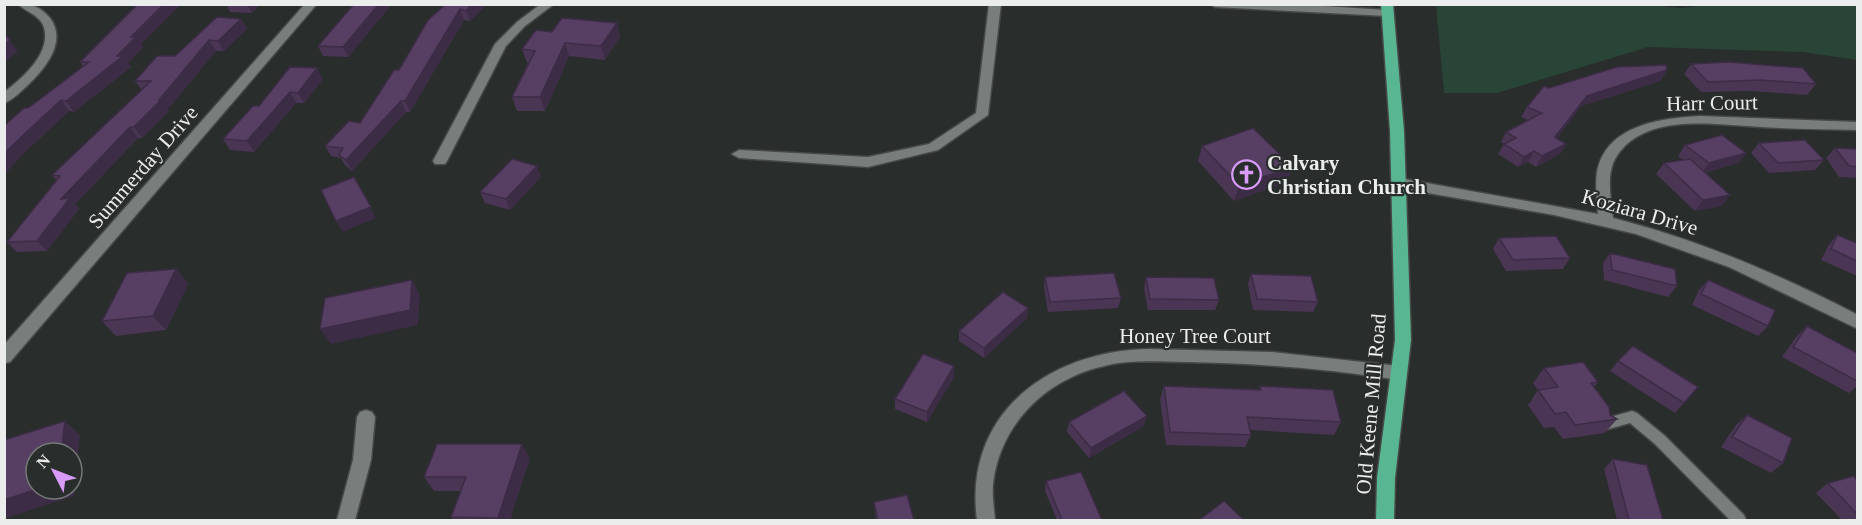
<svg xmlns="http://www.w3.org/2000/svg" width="1862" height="525" font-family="Georgia,serif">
	<rect width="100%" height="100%" fill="#292d2b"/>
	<polygon fill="#284537" points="1652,5 1681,8 1713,4 1857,5 1857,60 1803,52 1648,47 1497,93 1444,93 1436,5"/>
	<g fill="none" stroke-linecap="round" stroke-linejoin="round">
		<defs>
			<polygon id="lane" points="1632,411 1637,413 1665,436 1744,515 1746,520 1730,520 1655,444 1630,423 1605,430 1600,428 1598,424 1600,420"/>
			<g id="street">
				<path d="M18,4C32,4 41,7 50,18C68,42 44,70 27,86C20,92 13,100 4,103V92C22,79 54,51 43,25C39,15 26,12 18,4Z"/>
				<polygon points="305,4 317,4 10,362 4,363 4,345"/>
				<polygon points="541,4 554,4 525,26 506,46 447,161 445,164 435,164 433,161 495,44 517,22"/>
				<polygon points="989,4 1001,4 988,115 938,150 868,167 739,158 732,154 739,150 868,157 929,144 976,113"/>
				<polygon points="1210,4 1291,4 1387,10 1393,13 1387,16 1215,7"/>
				<path d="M1700,116L1858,122V130C1825,129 1793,129 1761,127C1716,125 1643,111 1615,159C1606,176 1611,200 1613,218C1699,240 1779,274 1858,315V329L1729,267L1636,234L1554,215L1399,188L1392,183L1399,178L1598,214C1597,201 1595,186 1597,172C1606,125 1661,118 1700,116Z"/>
				<path d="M1150,349L1272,352L1399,366L1405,368L1407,373L1405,378L1399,380C1328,369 1257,363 1186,362C1159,362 1131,359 1104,366C1046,379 1000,424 993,484C992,496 994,508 995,520H977C963,413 1050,350 1150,349Z"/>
				<polygon points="366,410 372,412 375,417 371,460 355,520 337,520 353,460 357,417 360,412"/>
			</g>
			<polygon id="primary" points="1381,4 1393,4 1404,131 1411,340 1395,478 1394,520 1376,520 1377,478 1395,340 1390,131"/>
		</defs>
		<use href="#lane" stroke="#464947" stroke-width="3"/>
		<use href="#street" stroke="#464947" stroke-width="3"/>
		<use href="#primary" stroke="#464947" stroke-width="3"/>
		<use href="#lane" fill="#787e7b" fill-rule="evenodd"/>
		<use href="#street" fill="#787e7b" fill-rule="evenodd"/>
		<use href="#primary" fill="#58b692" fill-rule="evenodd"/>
	</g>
	<g fill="#4a3654">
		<polygon points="138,4 181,4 141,44 143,47 128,63 131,67 74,112 69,111 26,151 28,108 83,66 80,62"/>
		<polygon points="226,4 260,4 252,13 230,12"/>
		<polygon points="354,4 392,4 348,57 323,56 318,46"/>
		<polygon points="446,4 487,4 470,21 464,20 410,112 406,112 352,171 345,165 341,158 331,156 325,146 360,123"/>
		<polygon points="241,19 247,29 224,51 216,51 167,110 169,111 142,138 138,138 75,204 79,209 47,251 17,252 7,242 56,180 52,175 142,90 135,81 175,56"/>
		<polygon points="617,23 620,37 605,60 569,56 545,111 517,111 512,97 528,63 527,63 522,49 552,32"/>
		<polygon points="1691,64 1816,84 1807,95 1751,91 1701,92 1684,74"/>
		<polygon points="1667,70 1660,81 1581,106 1557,138 1566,144 1560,154 1536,167 1528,162 1518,167 1498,154 1504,144 1501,142 1506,132 1528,120 1521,117 1527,107 1549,88"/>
		<polygon points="323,79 304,103 296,103 254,152 230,150 223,139 259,106"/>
		<polygon points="1759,143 1824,160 1815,170 1769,173 1751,153"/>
		<polygon points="1685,145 1746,153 1738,163 1705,173 1722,206 1695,211 1656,174 1664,163 1683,160 1678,156"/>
		<polygon points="1202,146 1293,167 1287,182 1234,201 1198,161"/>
		<polygon points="1835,148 1857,149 1857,178 1839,177 1826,158"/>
		<polygon points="541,177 510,210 485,203 480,192"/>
		<polygon points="1837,235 1857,243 1857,276 1821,260 1828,246"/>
		<polygon points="1499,238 1570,258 1563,269 1506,271 1493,249"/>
		<polygon points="1610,253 1677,286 1668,297 1604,280 1603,263"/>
		<polygon points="176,269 188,284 166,330 116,336 102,321"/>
		<polygon points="1251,274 1318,302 1313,312 1253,310 1248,284"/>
		<polygon points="1045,277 1121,298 1118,308 1048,312 1044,288"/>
		<polygon points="1146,277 1219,300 1215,310 1148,310 1144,288"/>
		<polygon points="1708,280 1768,326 1758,336 1692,305 1699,290"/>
		<polygon points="1028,308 1027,318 984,358 959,341 959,331"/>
		<polygon points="1807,326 1857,353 1857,386 1849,393 1782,357 1796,337"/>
		<polygon points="1618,361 1698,387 1675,413 1610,371"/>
		<polygon points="954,366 954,377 927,422 895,409 895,399"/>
		<polygon points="1544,368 1598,382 1594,387 1610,415 1617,419 1605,433 1563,439 1554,427 1544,428 1528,405 1538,390 1533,383"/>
		<polygon points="1164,386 1259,389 1260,386 1341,422 1334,435 1250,430 1251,435 1245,447 1166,445 1160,399"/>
		<polygon points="1747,415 1783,463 1771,473 1721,447 1736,425"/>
		<polygon points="1069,422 1144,426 1089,458 1067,432"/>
		<polygon points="530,458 510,520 453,520 451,517 461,491 434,491 424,477"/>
		<polygon points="1613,459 1663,520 1617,520 1604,469"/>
		<polygon points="1857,480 1857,520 1842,520 1816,493 1828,483"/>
		<polygon points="1046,481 1102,520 1057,520 1045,491"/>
		<polygon points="874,502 914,520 876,520"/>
	</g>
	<g fill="#3c2c45">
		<polygon points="164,4 181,4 141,44 143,47 128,63 131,67 74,112 66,101 117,56 131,37"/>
		<polygon points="247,4 260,4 252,13"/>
		<polygon points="379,4 392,4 348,57 343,47"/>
		<polygon points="472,4 487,4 470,21 466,11"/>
		<polygon points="460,9 464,20 410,112 405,101"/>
		<polygon points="241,19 247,29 224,51 218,41"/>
		<polygon points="617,23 620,37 605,60 601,46"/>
		<polygon points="4,33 18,51 4,63"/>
		<polygon points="209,40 216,51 167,110 169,111 142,138 134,127 159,100"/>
		<polygon points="565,43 569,56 545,111 540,97"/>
		<polygon points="317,68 323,79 304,103 298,93"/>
		<polygon points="1667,70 1660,81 1581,106 1549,148 1555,137 1587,96"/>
		<polygon points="290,92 296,103 254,152 247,141"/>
		<polygon points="61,100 69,111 26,151 4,175 4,154 17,141"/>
		<polygon points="401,101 406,112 352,171 346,160"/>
		<polygon points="130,127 138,138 75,204 79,209 47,251 37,241 61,199"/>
		<polygon points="1566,144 1560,154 1536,167 1542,156"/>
		<polygon points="1534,151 1528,162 1518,167 1524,157"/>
		<polygon points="1746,153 1738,163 1701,174 1709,163"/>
		<polygon points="537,166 541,177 510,210 506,199"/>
		<polygon points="1293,167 1287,182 1234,201 1239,185"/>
		<polygon points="354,177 376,218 343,232 336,221"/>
		<polygon points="1730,195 1722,206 1695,211 1703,200"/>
		<polygon points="176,269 188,284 166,330 153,316"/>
		<polygon points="412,280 420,295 418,325 331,344 320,329"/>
		<polygon points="1028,308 1027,318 984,358 984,348"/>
		<polygon points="954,366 954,377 927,422 927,412"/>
		<polygon points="1147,416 1144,426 1089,458 1091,448"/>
		<polygon points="65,421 80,435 74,496 4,519 4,500 37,489 72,489 72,453 61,453"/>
		<polygon points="522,444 530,458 510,520 500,520 498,518"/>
	</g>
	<g fill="#563f62" stroke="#3c2c45" stroke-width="1.5">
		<polygon points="138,4 164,4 131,37 136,37 117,56 123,56 66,101 61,100 17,141 4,154 4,126 24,108 28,108 89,62 80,62"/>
		<polygon points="354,4 379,4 343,47 318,46"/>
		<polygon points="446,4 472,4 466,11 460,9 405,101 401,101 346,160 339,155 343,148 325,146 349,121 360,123 394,70 399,70 428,20"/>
		<polygon points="217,17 241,19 218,41 209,40 159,100 161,100 134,127 130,127 61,199 70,198 37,241 7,242 60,176 52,175 151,81 135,81 157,56 175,56"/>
		<polygon points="562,18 617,23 601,46 565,43 540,97 512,97 535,51 522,49 536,30 552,32"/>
		<polygon points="4,33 10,40 4,45"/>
		<polygon points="1729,62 1803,68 1816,84 1759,80 1708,82 1691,64"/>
		<polygon points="1666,65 1667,70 1587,96 1555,137 1566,144 1542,156 1534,151 1524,157 1504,144 1516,138 1506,132 1542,113 1527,107 1544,86 1549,88 1617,67"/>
		<polygon points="290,67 317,68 298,93 290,92 247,141 223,139 253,106 259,106"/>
		<polygon points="1253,128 1293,167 1239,185 1202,146"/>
		<polygon points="1722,135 1746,153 1709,163 1685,145"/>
		<polygon points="1805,140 1824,160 1778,163 1759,143"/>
		<polygon points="1835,148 1857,149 1857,167 1849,166"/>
		<polygon points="512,159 537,166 506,199 480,192"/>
		<polygon points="1690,159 1730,195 1703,200 1664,163"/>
		<polygon points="354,177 371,207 336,221 321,190"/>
		<polygon points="1837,235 1857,243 1857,261 1831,249"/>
		<polygon points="1556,236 1570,258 1513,260 1499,238"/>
		<polygon points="1610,253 1675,269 1677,286 1612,270"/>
		<polygon points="176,269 153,316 102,321 127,273"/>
		<polygon points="1114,273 1121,298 1050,302 1045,277"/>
		<polygon points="1251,274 1311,276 1318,302 1257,299"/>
		<polygon points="1146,277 1214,278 1219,300 1150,299"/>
		<polygon points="412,280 410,310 320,329 325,298"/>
		<polygon points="1708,280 1775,310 1768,326 1701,294"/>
		<polygon points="1003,292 1028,308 984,348 959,331"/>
		<polygon points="1807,326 1857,353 1857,381 1793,347"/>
		<polygon points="1633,346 1698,387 1684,403 1618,361"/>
		<polygon points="923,354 954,366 927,412 895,399"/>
		<polygon points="1583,362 1598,382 1591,383 1609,407 1610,415 1617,419 1575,425 1566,412 1555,414 1538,390 1558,387 1544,368"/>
		<polygon points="1164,386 1261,390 1260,386 1333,390 1341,422 1247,417 1251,435 1170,432"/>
		<polygon points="1124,391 1147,416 1091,448 1069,422"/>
		<polygon points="1747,415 1792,438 1783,463 1732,437"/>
		<polygon points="65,421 61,453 36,453 36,489 37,489 4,500 4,440"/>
		<polygon points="437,444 522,444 498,518 451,517 466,477 424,477"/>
		<polygon points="1613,459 1647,465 1663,520 1629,520"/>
		<polygon points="1081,472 1102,520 1062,520 1046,481"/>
		<polygon points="1854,476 1857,480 1857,514 1828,483"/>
		<polygon points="907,495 914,520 878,520 874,502"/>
		<polygon points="1224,501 1244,520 1199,520"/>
	</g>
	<defs>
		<symbol id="church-ring" viewBox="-11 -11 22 22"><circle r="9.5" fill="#292d2b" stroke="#d89bf8" stroke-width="1.5"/><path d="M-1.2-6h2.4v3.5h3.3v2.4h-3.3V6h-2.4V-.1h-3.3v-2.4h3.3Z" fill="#d89bf8"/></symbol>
	</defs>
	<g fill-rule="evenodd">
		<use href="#church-ring" x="1230" y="158" width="33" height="33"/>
	</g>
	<g text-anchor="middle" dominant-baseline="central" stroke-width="4.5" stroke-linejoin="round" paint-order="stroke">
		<g font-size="21" fill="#eaedec" stroke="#292d2b">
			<text transform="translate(1712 103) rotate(-1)">Harr Court</text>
			<text transform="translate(143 167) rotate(-49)">Summerday Drive</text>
			<text transform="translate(1640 212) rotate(16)">Koziara Drive</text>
			<text x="1195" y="336">Honey Tree Court</text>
			<text transform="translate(1371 404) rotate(-85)">Old Keene Mill Road</text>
		</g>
		<g font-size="21" font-weight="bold" fill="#eaedec" stroke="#292d2b" text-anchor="start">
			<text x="1267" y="163">Calvary<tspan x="1267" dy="24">Christian Church</tspan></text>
		</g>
	</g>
	<rect width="1862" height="525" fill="none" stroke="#eaedec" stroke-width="12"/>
	<g transform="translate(54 471) rotate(312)"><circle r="28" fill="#292d2b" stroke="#767a78" stroke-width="1.5"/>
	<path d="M0-4.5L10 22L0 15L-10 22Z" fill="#d89bf8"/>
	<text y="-9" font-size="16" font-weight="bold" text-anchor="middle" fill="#eaedec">N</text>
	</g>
</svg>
